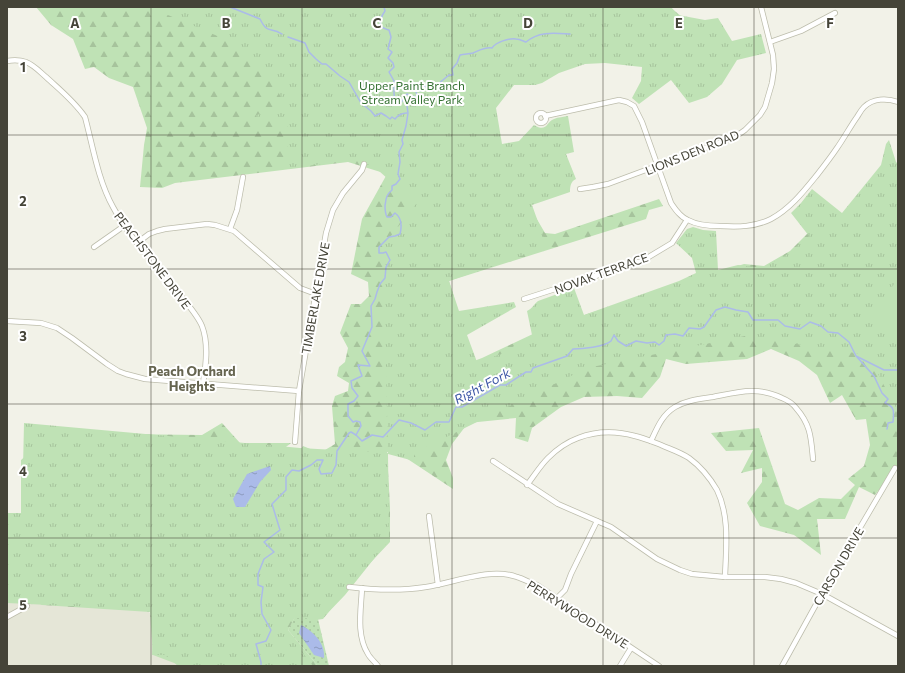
<svg xmlns="http://www.w3.org/2000/svg" width="905" height="673" font-family="Commissioner,sans-serif">
	<defs>
		<pattern id="grass-dots" width="8" height="8" patternUnits="userSpaceOnUse"><rect width="8" height="8" fill="#bfe2b5"/><path d="M2 2h.1M6 6h.1" fill="none" stroke="#a6c39c" stroke-width="1.8" stroke-linecap="round"/></pattern>
		<pattern id="forest-firs" width="22" height="20" patternUnits="userSpaceOnUse"><rect width="22" height="20" fill="#bfe2b5"/><path d="M5 1l3.5 6h-7zM16 11l3.5 6h-7z" fill="#a6c39c"/></pattern>
		<pattern id="park-tufts" width="24" height="20" patternUnits="userSpaceOnUse"><rect width="24" height="20" fill="#bfe2b5"/><path d="M3 7l-1-3M5 7V3M7 7l1-3M15 17l-1-3M17 17v-4M19 17l1-3" fill="none" stroke="#a6c39c"/></pattern>
		<pattern id="water-ripples" width="26" height="14" patternUnits="userSpaceOnUse"><rect width="26" height="14" fill="#abbbe9"/><path d="M2 4q2-2 4 0t4 0M15 11q2-2 4 0t4 0" fill="none" stroke="#8d9abe"/></pattern>
	</defs>
	<rect width="100%" height="100%" fill="#f2f2e8"/>
	<polygon fill="#e5e6d7" points="7,591 143,601 169,647 177,666 7,666"/>
	<polygon fill="url(#grass-dots)" points="301,605 309,620 318,619 329,666 318,666 288,630"/>
	<polygon fill="url(#forest-firs)" points="36,7 670,7 701,33 580,58 503,82 485,130 545,233 555,234 659,199 663,206 649,210 646,219 449,281 454,297 426,309 431,377 482,358 535,333 578,317 744,264 764,266 790,251 823,218 898,363 898,465 875,495 859,487 845,519 817,519 821,555 794,535 760,526 747,503 762,482 762,468 741,473 753,450 726,451 711,433 759,428 785,504 798,510 819,498 841,499 855,485 848,479 864,466 870,445 866,419 856,420 842,395 830,403 817,375 799,361 771,349 747,359 686,364 666,359 660,377 642,398 617,396 584,397 561,407 532,428 528,442 515,438 516,418 468,423 452,444 446,460 453,478 453,489 406,458 387,452 390,507 390,542 355,579 323,619 309,621 301,606 288,630 318,666 182,666 153,655 150,612 42,605 25,596 7,526 21,516 21,460 36,447 114,434 202,435 222,423 240,443 291,443 277,454 260,509 303,446 320,453 335,444 332,406 335,396 348,391 349,383 337,376 339,367 345,362 348,348 340,333 351,304 361,304 369,296 368,282 351,274 362,219 387,174 348,162 175,183 162,188 140,187 144,145 147,128 133,87 109,78 94,67 85,69 73,39 51,25"/>
	<path fill="url(#park-tufts)" d="M149,7H671L678,15L705,20L718,18L732,41L761,34L766,53L737,60L722,84L707,97L689,103L671,80L639,104L632,98L641,81L642,67L605,63L585,64L559,73L542,83L535,85H514L496,108L502,144L519,141L534,125C547,133 546,122 554,119C558,117 564,117 568,116L574,152L566,154L576,179C571,181 570,186 570,192L532,205L547,247L449,281L459,311L514,302L516,307L467,335L477,362L501,354L532,335L527,311C532,309 534,304 538,301L574,288L584,315L679,281L696,273L692,258L676,243L687,229L693,227L703,230L716,231L718,270L738,265L763,268L786,255L809,236L791,213L801,203L812,189L842,213L881,165L886,144L889,140L896,162L898,164V412L868,355L745,336L587,368L414,453V461L388,454L389,540L345,595L322,619L274,617L313,666H178L166,655H152L154,610L7,603V513H22L24,423L300,448L388,453L383,246L416,204L379,171L371,168L361,159L284,169L289,139L287,116L257,121L256,115L286,108L275,85L260,62L241,46Z"/>
	<polygon fill="#bfe2b5" points="897,281 898,282 898,346 869,318 869,314"/>
	<g fill="url(#water-ripples)">
		<polygon points="270,466 271,470 260,482 245,507 236,507 233,499 247,474"/>
		<path d="M301,625C314,632 325,643 324,658L314,655L299,633Z"/>
	</g>
	<g fill="none" stroke-linecap="round" stroke-linejoin="round">
		<g stroke="#abbbe9" stroke-width="1.5">
			<path d="M230,7L260,19C268,35 270,26 282,34"/>
			<path d="M384,7L385,11C382,15 378,23 382,27C383,28 388,30 389,30L391,37L388,49L392,52L388,58L393,63L394,67L389,72L394,81V93L395,103L399,105L402,101L404,96L407,94L411,96"/>
			<path d="M288,37L305,43L309,52L316,59L322,64H326L340,76L349,82L361,103L371,111L375,116L381,113L386,116L390,119L392,117L395,119C398,115 402,113 407,113"/>
			<path d="M857,357L874,376L882,393L888,399L885,403C895,407 894,411 893,422L888,423L887,429"/>
			<path d="M356,435L361,426L360,422L356,421L353,422L348,416V404L354,401L358,396L352,388L351,381L362,376L358,365L370,366L362,351L372,327L371,306L375,299L377,292L380,284L385,278L386,267L390,260L386,252L383,253H379V247L389,237L395,236L400,234C402,226 402,218 395,213L391,217H387C385,213 385,210 385,206C386,199 386,195 392,190V186L396,184L400,179L398,174L400,162L399,152L403,144L402,140L406,126L408,113L407,106L409,98L411,96L416,97L417,94L415,90L419,91L423,90L421,86L429,87L438,84L449,75H453L452,69L457,63L460,55C465,54 469,54 473,53C480,50 485,47 492,48C496,42 509,38 516,39C520,39 523,41 526,42C539,31 554,33 570,34"/>
			<path d="M261,666V662L256,644L266,641L271,630L262,614L261,602L263,587L258,585V574L264,559L274,552L264,542L280,530L272,504L286,490V477L292,470L299,471L311,465L317,460H323L319,469L321,474L332,473L336,465L337,451L349,433L351,432L356,435L362,441L372,435L383,437L399,420L411,423L425,430L436,422H449L456,407H462L500,385H506L526,372H531L533,368L567,356L573,349C582,349 604,347 611,341C612,339 613,337 614,335L618,341L626,346L636,341L647,343L655,342L659,345L664,341L666,335L675,334L683,336L689,328L700,329L704,327L716,310L725,307L736,310L748,312L753,320H778L785,326L800,329L810,322L821,326L828,332L838,333L849,342L856,356L884,370H898"/>
		</g>
		<defs>
			<g id="street">
				<polyline points="770,42 801,31 835,13"/>
				<path d="M7,61C13,60 20,60 26,62C34,65 40,72 46,77C60,90 74,101 85,117C93,147 98,180 113,207C129,237 154,263 175,289C184,300 197,314 202,326C209,344 206,366 203,383"/>
				<circle cx="541" cy="118" r="5"/>
				<path d="M545,116L619,100L627,102L634,106L642,122L671,203C675,209 680,217 688,220C697,225 710,226 720,226C738,227 755,227 771,219C790,209 804,191 817,175C824,166 831,157 837,148C844,138 850,127 857,117C859,114 861,110 864,107C873,98 887,98 898,102"/>
				<polyline points="580,189 593,187 608,184 735,137 745,130 760,115 765,107 772,83 774,69 773,55 761,7"/>
				<polyline points="230,229 237,210 243,177"/>
				<polyline points="137,243 149,234 157,231 165,229 207,224 215,225 234,231 300,288 316,294"/>
				<polyline points="94,247 124,226"/>
				<polyline points="524,299 642,261 672,243 687,220"/>
				<polyline points="7,321 41,323 57,328 72,338 107,364 118,371 126,374 145,379 299,391"/>
				<path d="M651,441C657,428 662,415 675,407C687,400 700,399 713,397C738,392 758,386 782,398C787,400 793,404 796,408C811,425 811,438 813,459"/>
				<polyline points="295,442 299,391 326,233 333,210 343,193 362,170 364,164"/>
				<polyline points="493,461 558,504 597,521 611,527 657,559 680,570 692,574 725,577 765,577 781,579 796,583 822,594 898,636"/>
				<path d="M527,485C534,476 540,466 548,458C556,450 567,442 578,438C596,431 617,431 635,436C644,438 653,442 661,445C670,449 680,452 689,458C700,466 710,478 717,490C730,517 726,549 725,577"/>
				<polyline points="429,516 438,585"/>
				<path d="M349,587C375,590 401,591 426,587C453,583 490,567 517,577C524,579 530,583 537,585L659,666"/>
				<path d="M362,588C361,610 356,635 368,654C370,658 375,662 378,666"/>
				<polyline points="557,598 565,590 571,574 597,521"/>
				<polyline points="7,617 27,606"/>
				<polyline points="620,666 631,648"/>
				<polyline points="782,666 824,590 835,574 851,543 895,468"/>
			</g>
		</defs>
		<use href="#street" stroke="#bdbdac" stroke-width="6"/>
		<use href="#street" stroke="#fff" stroke-width="4.5"/>
	</g>
	<path fill="none" stroke="#454438" stroke-width="1" stroke-opacity="0.55" d="M151,7V666M302,7V666M452,7V666M603,7V666M754,7V666M7,135H898M7,269H898M7,404H898M7,538H898"/>
	<g text-anchor="middle" dominant-baseline="central" stroke-width="4" stroke-linejoin="round" paint-order="stroke">
		<g font-size="12" fill="#347131" stroke="#fff">
			<text x="412" y="85">Upper Paint Branch<tspan x="412" dy="14">Stream Valley Park</tspan></text>
		</g>
		<g font-size="12" fill="#454438" stroke="#fff">
			<text transform="translate(692 152) rotate(-22)">LIONS DEN ROAD</text>
			<text transform="translate(153 260) rotate(53)">PEACHSTONE DRIVE</text>
			<text transform="translate(601 273) rotate(-20)">NOVAK TERRACE</text>
			<text transform="translate(315 298) rotate(-80)">TIMBERLAKE DRIVE</text>
			<text transform="translate(838 566) rotate(-60)">CARSON DRIVE</text>
			<text transform="translate(578 614) rotate(32)">PERRYWOOD DRIVE</text>
		</g>
		<g font-size="13" font-weight="bold" fill="#666550" stroke="#fff">
			<text x="192" y="371">Peach Orchard<tspan x="192" dy="15">Heights</tspan></text>
		</g>
		<g font-size="13" font-style="italic" fill="#3c56a5" stroke="#fff">
			<text transform="translate(482 386) rotate(-28)">Right Fork</text>
		</g>
	</g>
	<g font-size="13" text-anchor="middle" font-weight="bold" fill="#454438" stroke="#fff" stroke-width="4" stroke-linejoin="round" paint-order="stroke">
		<text x="75" y="28">A</text>
		<text x="226" y="28">B</text>
		<text x="377" y="28">C</text>
		<text x="528" y="28">D</text>
		<text x="679" y="28">E</text>
		<text x="830" y="28">F</text>
		<text x="23" y="72">1</text>
		<text x="23" y="206">2</text>
		<text x="23" y="341">3</text>
		<text x="23" y="476">4</text>
		<text x="23" y="610">5</text>
	</g>
	<rect width="905" height="673" fill="none" stroke="#454438" stroke-width="16"/>
</svg>
